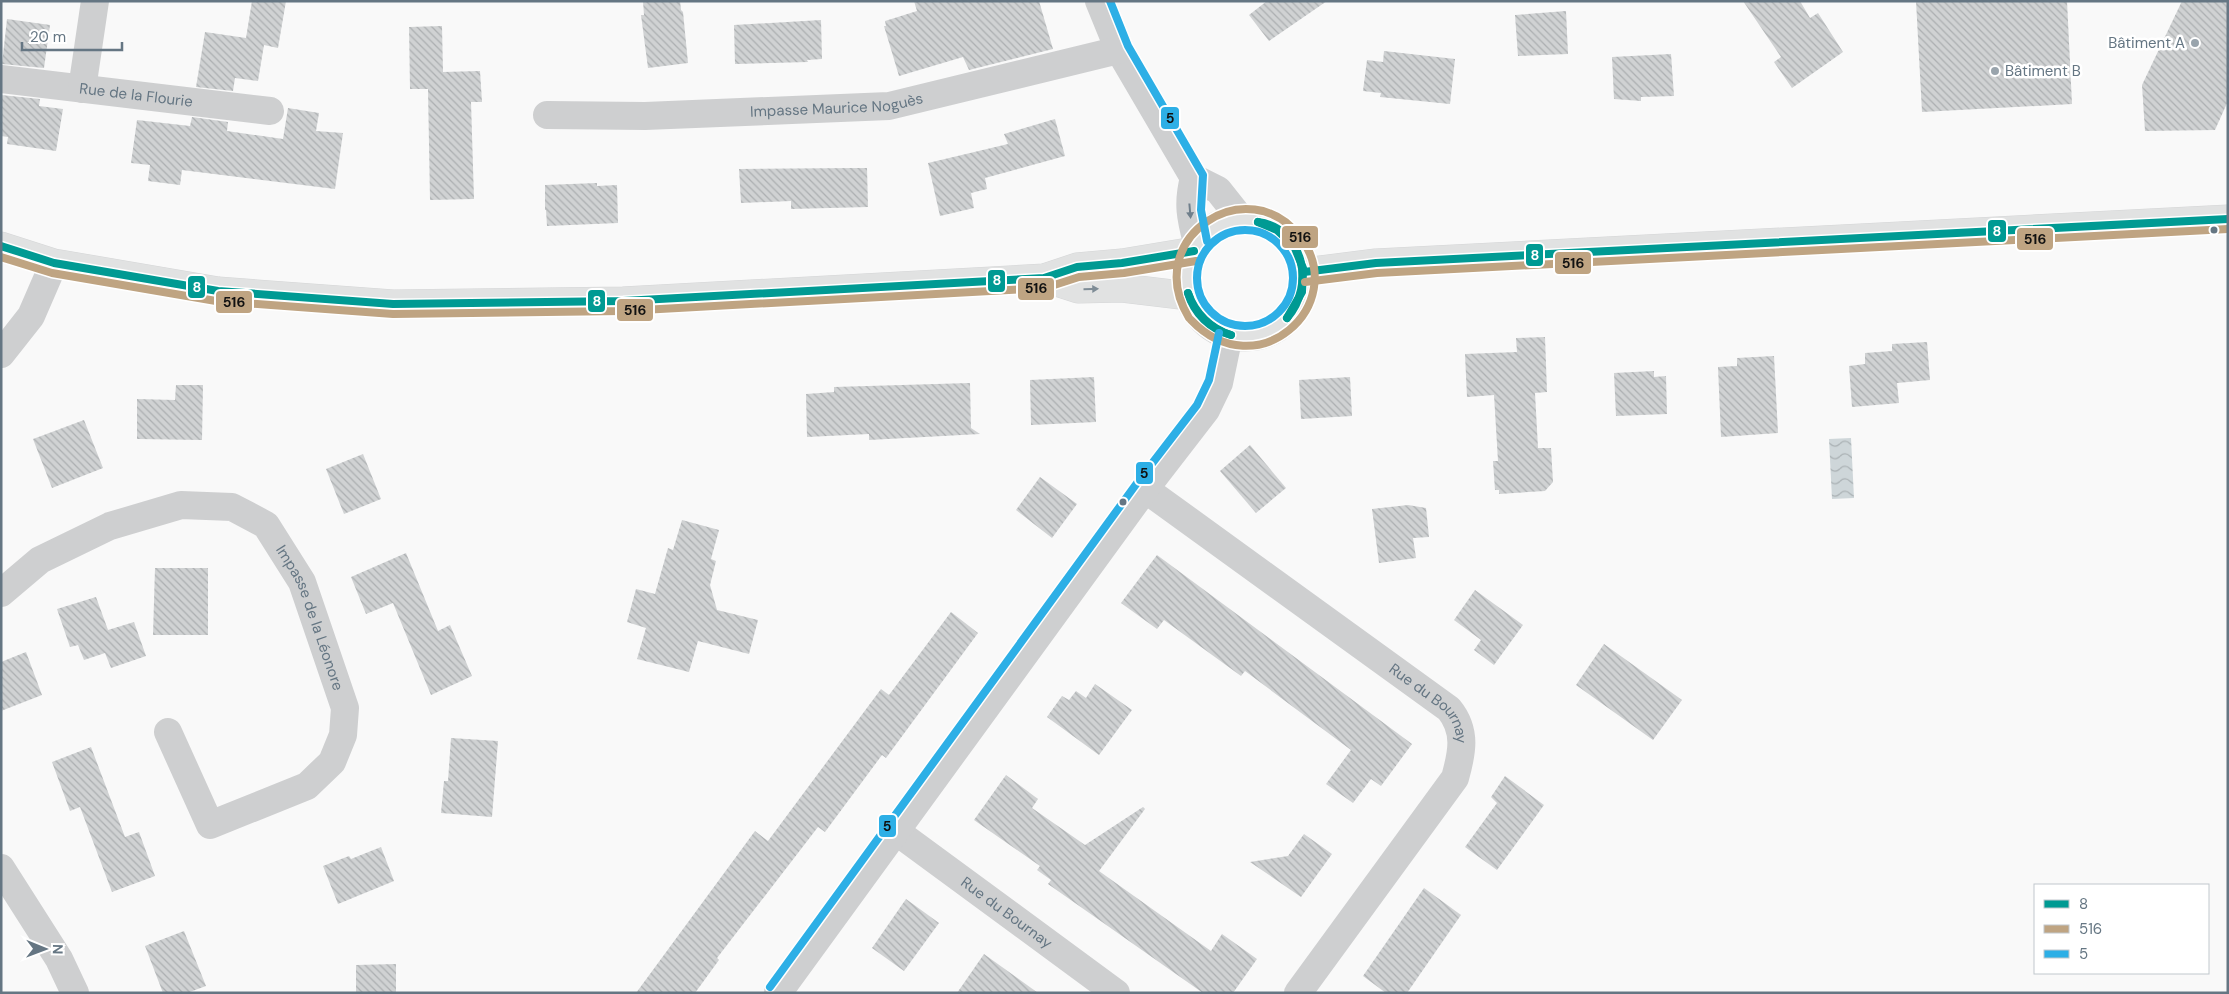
<svg xmlns="http://www.w3.org/2000/svg" width="2229" height="994" font-family="'DM Sans',sans-serif">
	<defs>
		<pattern id="water-waves" width="16" height="10" patternUnits="userSpaceOnUse" patternTransform="scale(1.25)"><rect width="16" height="10" fill="#ced6d9"/><path d="M0 5q4-4 8 0t8 0" fill="none" stroke="#abb2b5"/></pattern>
		<pattern id="building-back-hatch" width="6" height="6" patternUnits="userSpaceOnUse" patternTransform="scale(1.25)"><rect width="6" height="6" fill="#d0d2d3"/><path d="M-1 5l2 2M0 0l6 6M5-1l2 2" fill="none" stroke="#acafb1"/></pattern>
	</defs>
	<rect width="100%" height="100%" fill="#f9f9f9"/>
	<polygon fill="url(#water-waves)" points="1851,438 1854,498 1832,499 1829,439"/>
	<g fill="url(#building-back-hatch)">
		<polygon points="252,1 286,1 278,48 264,45 258,81 235,78 233,91 196,87 205,32 246,38"/>
		<polygon points="643,1 680,1 681,10 683,12 688,63 648,68 641,15 644,15"/>
		<polygon points="914,1 1039,1 1053,49 969,70 963,57 899,76 884,26 886,26 885,21 917,11"/>
		<polygon points="1267,1 1327,1 1269,41 1249,15"/>
		<polygon points="1743,1 1800,1 1810,18 1818,13 1843,52 1792,88 1774,62 1781,57"/>
		<polygon points="1916,1 2067,1 2072,104 1922,112"/>
		<polygon points="2182,1 2228,1 2228,101 2215,130 2145,131 2142,85"/>
		<polygon points="1566,11 1568,54 1518,56 1515,15"/>
		<polygon points="7,19 50,25 44,68 2,64"/>
		<polygon points="821,20 822,59 807,60 808,62 735,64 734,25"/>
		<polygon points="442,26 443,72 480,71 482,102 471,102 474,199 430,200 428,89 410,89 409,27"/>
		<polygon points="1384,51 1455,59 1450,104 1380,97 1381,93 1363,91 1367,60 1383,62"/>
		<polygon points="1671,54 1674,96 1641,97 1641,101 1614,99 1612,57"/>
		<polygon points="1,95 40,99 39,106 63,109 56,151 7,144 8,137 1,136"/>
		<polygon points="288,108 319,113 316,131 343,133 335,189 182,170 180,185 148,181 150,165 131,163 137,120 190,126 192,117 228,122 227,131 283,139"/>
		<polygon points="1055,119 1065,156 985,178 987,189 971,193 974,208 940,216 928,163 1008,144 1004,134"/>
		<polygon points="854,168 867,168 868,207 791,209 791,201 741,203 739,169"/>
		<polygon points="597,183 597,186 617,185 618,223 547,226 546,210 545,210 545,185"/>
		<polygon points="1545,337 1547,392 1535,393 1538,448 1551,448 1553,482 1545,491 1499,494 1499,490 1495,490 1493,461 1498,461 1494,395 1467,397 1465,354 1517,352 1516,338"/>
		<polygon points="1927,342 1930,380 1897,383 1899,403 1852,407 1849,366 1865,364 1865,353 1892,351 1892,344"/>
		<polygon points="1774,356 1778,433 1721,437 1718,367 1737,366 1737,358"/>
		<polygon points="1654,371 1654,377 1666,376 1667,414 1616,416 1614,373"/>
		<polygon points="1094,377 1096,422 1031,425 1030,380"/>
		<polygon points="1350,377 1352,416 1301,419 1299,380"/>
		<polygon points="970,383 971,428 980,434 869,440 869,434 807,437 806,394 834,392 834,387"/>
		<polygon points="176,385 203,385 202,440 137,439 137,399 175,400"/>
		<polygon points="84,420 103,468 52,488 33,439"/>
		<polygon points="1250,445 1286,488 1256,513 1220,471"/>
		<polygon points="363,454 381,499 344,514 326,469"/>
		<polygon points="1040,477 1077,504 1052,538 1016,510"/>
		<polygon points="1408,505 1426,508 1429,537 1413,538 1416,558 1379,563 1372,509"/>
		<polygon points="682,520 719,530 711,559 716,561 710,585 717,610 758,620 749,654 698,641 689,672 637,659 646,628 627,622 636,589 655,594 668,548 673,550"/>
		<polygon points="406,553 438,631 450,625 472,676 431,695 393,603 366,614 351,577"/>
		<polygon points="1157,555 1412,744 1381,786 1371,779 1353,803 1326,784 1351,750 1245,671 1241,676 1164,620 1157,629 1121,603"/>
		<polygon points="155,568 208,568 208,635 153,635"/>
		<polygon points="1475,590 1523,625 1494,665 1474,650 1481,640 1454,620"/>
		<polygon points="96,597 108,630 134,622 146,656 111,668 105,653 84,660 78,645 70,647 57,609"/>
		<polygon points="951,612 978,633 886,758 882,755 825,832 818,827 717,958 719,960 695,993 636,993 755,831 768,841 881,689 889,695"/>
		<polygon points="1604,644 1682,700 1653,740 1576,685"/>
		<polygon points="26,652 42,695 1,711 1,662"/>
		<polygon points="1095,684 1132,710 1099,755 1047,717 1062,696 1069,700 1076,691 1086,698"/>
		<polygon points="451,738 498,741 492,817 441,813 444,781 448,781"/>
		<polygon points="91,747 125,837 139,832 155,876 112,892 80,807 70,811 52,762"/>
		<polygon points="1006,775 1038,799 1032,808 1085,845 1143,807 1145,809 1099,871 1211,951 1222,934 1257,959 1233,993 1203,993 1048,884 1051,880 1037,870 1040,866 974,820"/>
		<polygon points="1505,776 1544,805 1497,870 1465,847 1497,803 1491,797"/>
		<polygon points="1304,834 1332,854 1301,897 1250,862 1288,856"/>
		<polygon points="381,847 394,881 338,904 323,866 349,856 351,859"/>
		<polygon points="1424,888 1461,915 1407,993 1386,993 1363,976"/>
		<polygon points="906,899 939,923 904,971 872,948"/>
		<polygon points="184,931 206,986 187,993 163,993 145,946"/>
		<polygon points="984,954 1038,993 957,993"/>
		<polygon points="396,964 396,993 356,993 356,965"/>
	</g>
	<g fill="none" stroke-linecap="round" stroke-linejoin="round">
		<defs>
			<g id="primary">
				<circle cx="1245" cy="278" r="59"/>
				<polyline points="1,246 54,263 218,291 393,304 623,301 1044,278 1077,267 1122,263 1194,251"/>
				<polyline points="1304,272 1376,263 2228,219"/>
				<polyline points="1044,278 1078,289 1122,288 1189,296"/>
			</g>
		</defs>
		<use href="#primary" stroke="#d5d6d7" stroke-width="29"/>
		<g stroke="#cecfd0" stroke-width="28">
			<polyline points="1099,1 1119,50 1194,178 1218,190 1241,219"/>
			<path id="s1" d="M1,79L270,111"/>
			<polyline points="82,89 95,1"/>
			<path id="s2" d="M547,115L645,116L889,106L1119,50"/>
			<path d="M1194,178C1187,204 1191,219 1197,243"/>
			<polyline points="1,354 31,316 54,263"/>
			<path id="s3" d="M1145,489L1449,709C1467,731 1462,753 1455,778L1298,993"/>
			<path id="s4" d="M1,593L40,560L110,526L181,505L232,507L266,525L302,582L345,708L343,735L332,762L307,786L210,825L168,732"/>
			<path id="s5" d="M897,832L1116,993"/>
			<polyline points="1,868 59,959 75,993"/>
			<polyline points="778,993 1145,489 1206,410 1219,383 1229,335"/>
		</g>
		<use href="#primary" stroke="#e1e2e2" stroke-width="28"/>
		<defs>
			<g id="bus-1">
				<path d="M1258,222C1303,228 1316,285 1287,318"/>
				<polyline points="1258,222 1277,230 1294,246 1303,268 1302,292 1287,318"/>
				<polyline points="1,246 54,263 218,291 393,304 623,301 1044,278 1077,267 1122,263 1194,251"/>
				<polyline points="1304,272 1376,263 2228,219"/>
				<path d="M1188,293C1195,313 1211,329 1231,335"/>
				<path d="M1188,293C1194,314 1210,329 1231,335"/>
			</g>
			<g id="bus-2">
				<polyline points="1,257 52,273 216,301 393,314 624,311 1045,288 1079,277 1124,273 1196,261"/>
				<polyline points="1305,282 1377,273 2228,229"/>
				<path d="M1189,318C1140,237 1249,168 1301,238C1350,305 1257,389 1191,320"/>
			</g>
			<g id="bus-3">
				<polyline points="1110,1 1128,46 1203,175 1201,210 1207,241"/>
				<circle cx="1245" cy="278" r="48"/>
				<polyline points="770,987 1137,483 1197,405 1209,380 1219,333"/>
			</g>
		</defs>
		<use href="#bus-1" stroke="#fff" stroke-width="11"/>
		<use href="#bus-2" stroke="#fff" stroke-width="11"/>
		<use href="#bus-3" stroke="#fff" stroke-width="11"/>
		<use href="#bus-1" stroke="#009a93" stroke-width="8"/>
		<use href="#bus-2" stroke="#bfa482" stroke-width="8"/>
		<use href="#bus-3" stroke="#2dafe6" stroke-width="8"/>
	</g>
	<defs><path id="oneway-solid" d="M-6-.8H1V-3.2L6.5 0L1 3.2V.8H-6Z" transform="scale(1.25)"/></defs>
	<use fill="#707f8b" href="#oneway-solid" transform="translate(1190 211) rotate(85)"/>
	<use fill="#7e8c96" href="#oneway-solid" transform="translate(1091 289) rotate(-1)"/>
	<g fill="#99a4ac" stroke="#fff" stroke-width="2">
		<circle cx="2195" cy="43" r="5"/>
		<circle cx="1995" cy="71" r="5"/>
	</g>
	<g fill="#657683" stroke="#fff" stroke-width="2">
		<circle cx="2214" cy="230" r="4.5"/>
		<circle cx="1123" cy="502" r="4.5"/>
	</g>
	<g text-anchor="middle" dominant-baseline="central" stroke-width="5" stroke-linejoin="round" paint-order="stroke">
		<g font-size="15" fill="#657683" stroke="#fff" text-anchor="end">
			<text x="2185" y="43">Bâtiment A</text>
			<text x="2005" y="71" text-anchor="start">Bâtiment B</text>
		</g>
		<g font-size="15" fill="#657683" stroke="#fff">
			<text stroke="none"><textPath href="#s1" startOffset="136">Rue de la Flourie</textPath></text>
			<text stroke="none"><textPath href="#s2" startOffset="290">Impasse Maurice Noguès</textPath></text>
			<text stroke="none"><textPath href="#s4" startOffset="396">Impasse de la Léonore</textPath></text>
			<text stroke="none"><textPath href="#s3" startOffset="358">Rue du Bournay</textPath></text>
			<text stroke="none"><textPath href="#s5" startOffset="136">Rue du Bournay</textPath></text>
		</g>
	</g>
	<g stroke="#fff" stroke-width="2">
		<rect x="1160" y="106" width="20" height="24" rx="5" fill="#2dafe6"/>
		<rect x="1987" y="219" width="20" height="24" rx="5" fill="#009a93"/>
		<rect x="1281" y="225" width="38" height="24" rx="5" fill="#bfa482"/>
		<rect x="2016" y="227" width="38" height="24" rx="5" fill="#bfa482"/>
		<rect x="1525" y="243" width="19" height="24" rx="5" fill="#009a93"/>
		<rect x="1554" y="251" width="38" height="24" rx="5" fill="#bfa482"/>
		<rect x="987" y="269" width="19" height="24" rx="5" fill="#009a93"/>
		<rect x="187" y="275" width="19" height="24" rx="5" fill="#009a93"/>
		<rect x="1017" y="277" width="38" height="24" rx="5" fill="#bfa482"/>
		<rect x="587" y="289" width="19" height="24" rx="5" fill="#009a93"/>
		<rect x="215" y="290" width="38" height="24" rx="5" fill="#bfa482"/>
		<rect x="616" y="298" width="38" height="24" rx="5" fill="#bfa482"/>
		<rect x="1135" y="461" width="19" height="24" rx="5" fill="#2dafe6"/>
		<rect x="878" y="814" width="19" height="24" rx="5" fill="#2dafe6"/>
	</g>
	<g font-size="14" text-anchor="middle" font-weight="bold" fill="#fff">
		<text x="1997" y="236">8</text>
		<text x="1535" y="260">8</text>
		<text x="997" y="285">8</text>
		<text x="197" y="292">8</text>
		<text x="597" y="306">8</text>
	</g>
	<g font-size="14" text-anchor="middle" font-weight="bold" fill="#111">
		<text x="1170" y="123">5</text>
		<text x="1300" y="242">516</text>
		<text x="2035" y="244">516</text>
		<text x="1573" y="268">516</text>
		<text x="1036" y="293">516</text>
		<text x="234" y="307">516</text>
		<text x="635" y="315">516</text>
		<text x="1144" y="478">5</text>
		<text x="887" y="831">5</text>
	</g>
	<rect width="2229" height="994" fill="none" stroke="#657683" stroke-width="5"/>
	<rect x="2034" y="884" width="175" height="90" fill="#ffffff" stroke="#c1c8cd"/>
	<rect x="2044" y="900" width="25" height="8" fill="#009a93" stroke="#c1c8cd"/>
	<text x="2079" y="909" font-size="15" fill="#657683">8</text>
	<rect x="2044" y="925" width="25" height="8" fill="#bfa482" stroke="#c1c8cd"/>
	<text x="2079" y="934" font-size="15" fill="#657683">516</text>
	<rect x="2044" y="950" width="25" height="8" fill="#2dafe6" stroke="#c1c8cd"/>
	<text x="2079" y="959" font-size="15" fill="#657683">5</text>
	<g transform="translate(45 949) rotate(91)" stroke="#ffffff" stroke-width="4" paint-order="stroke">
	<path d="M0-4L9 19L0 12L-9 19Z" fill="#657683"/>
	<text y="-8" font-size="14" font-weight="bold" text-anchor="middle" fill="#657683">N</text>
	</g>
	<path d="M22 42v8h100v-8" fill="none" stroke="#657683" stroke-width="2.5"/>
	<text x="30" y="42" font-size="15" fill="#657683" stroke="#ffffff" stroke-width="4" paint-order="stroke">20 m</text>
</svg>
